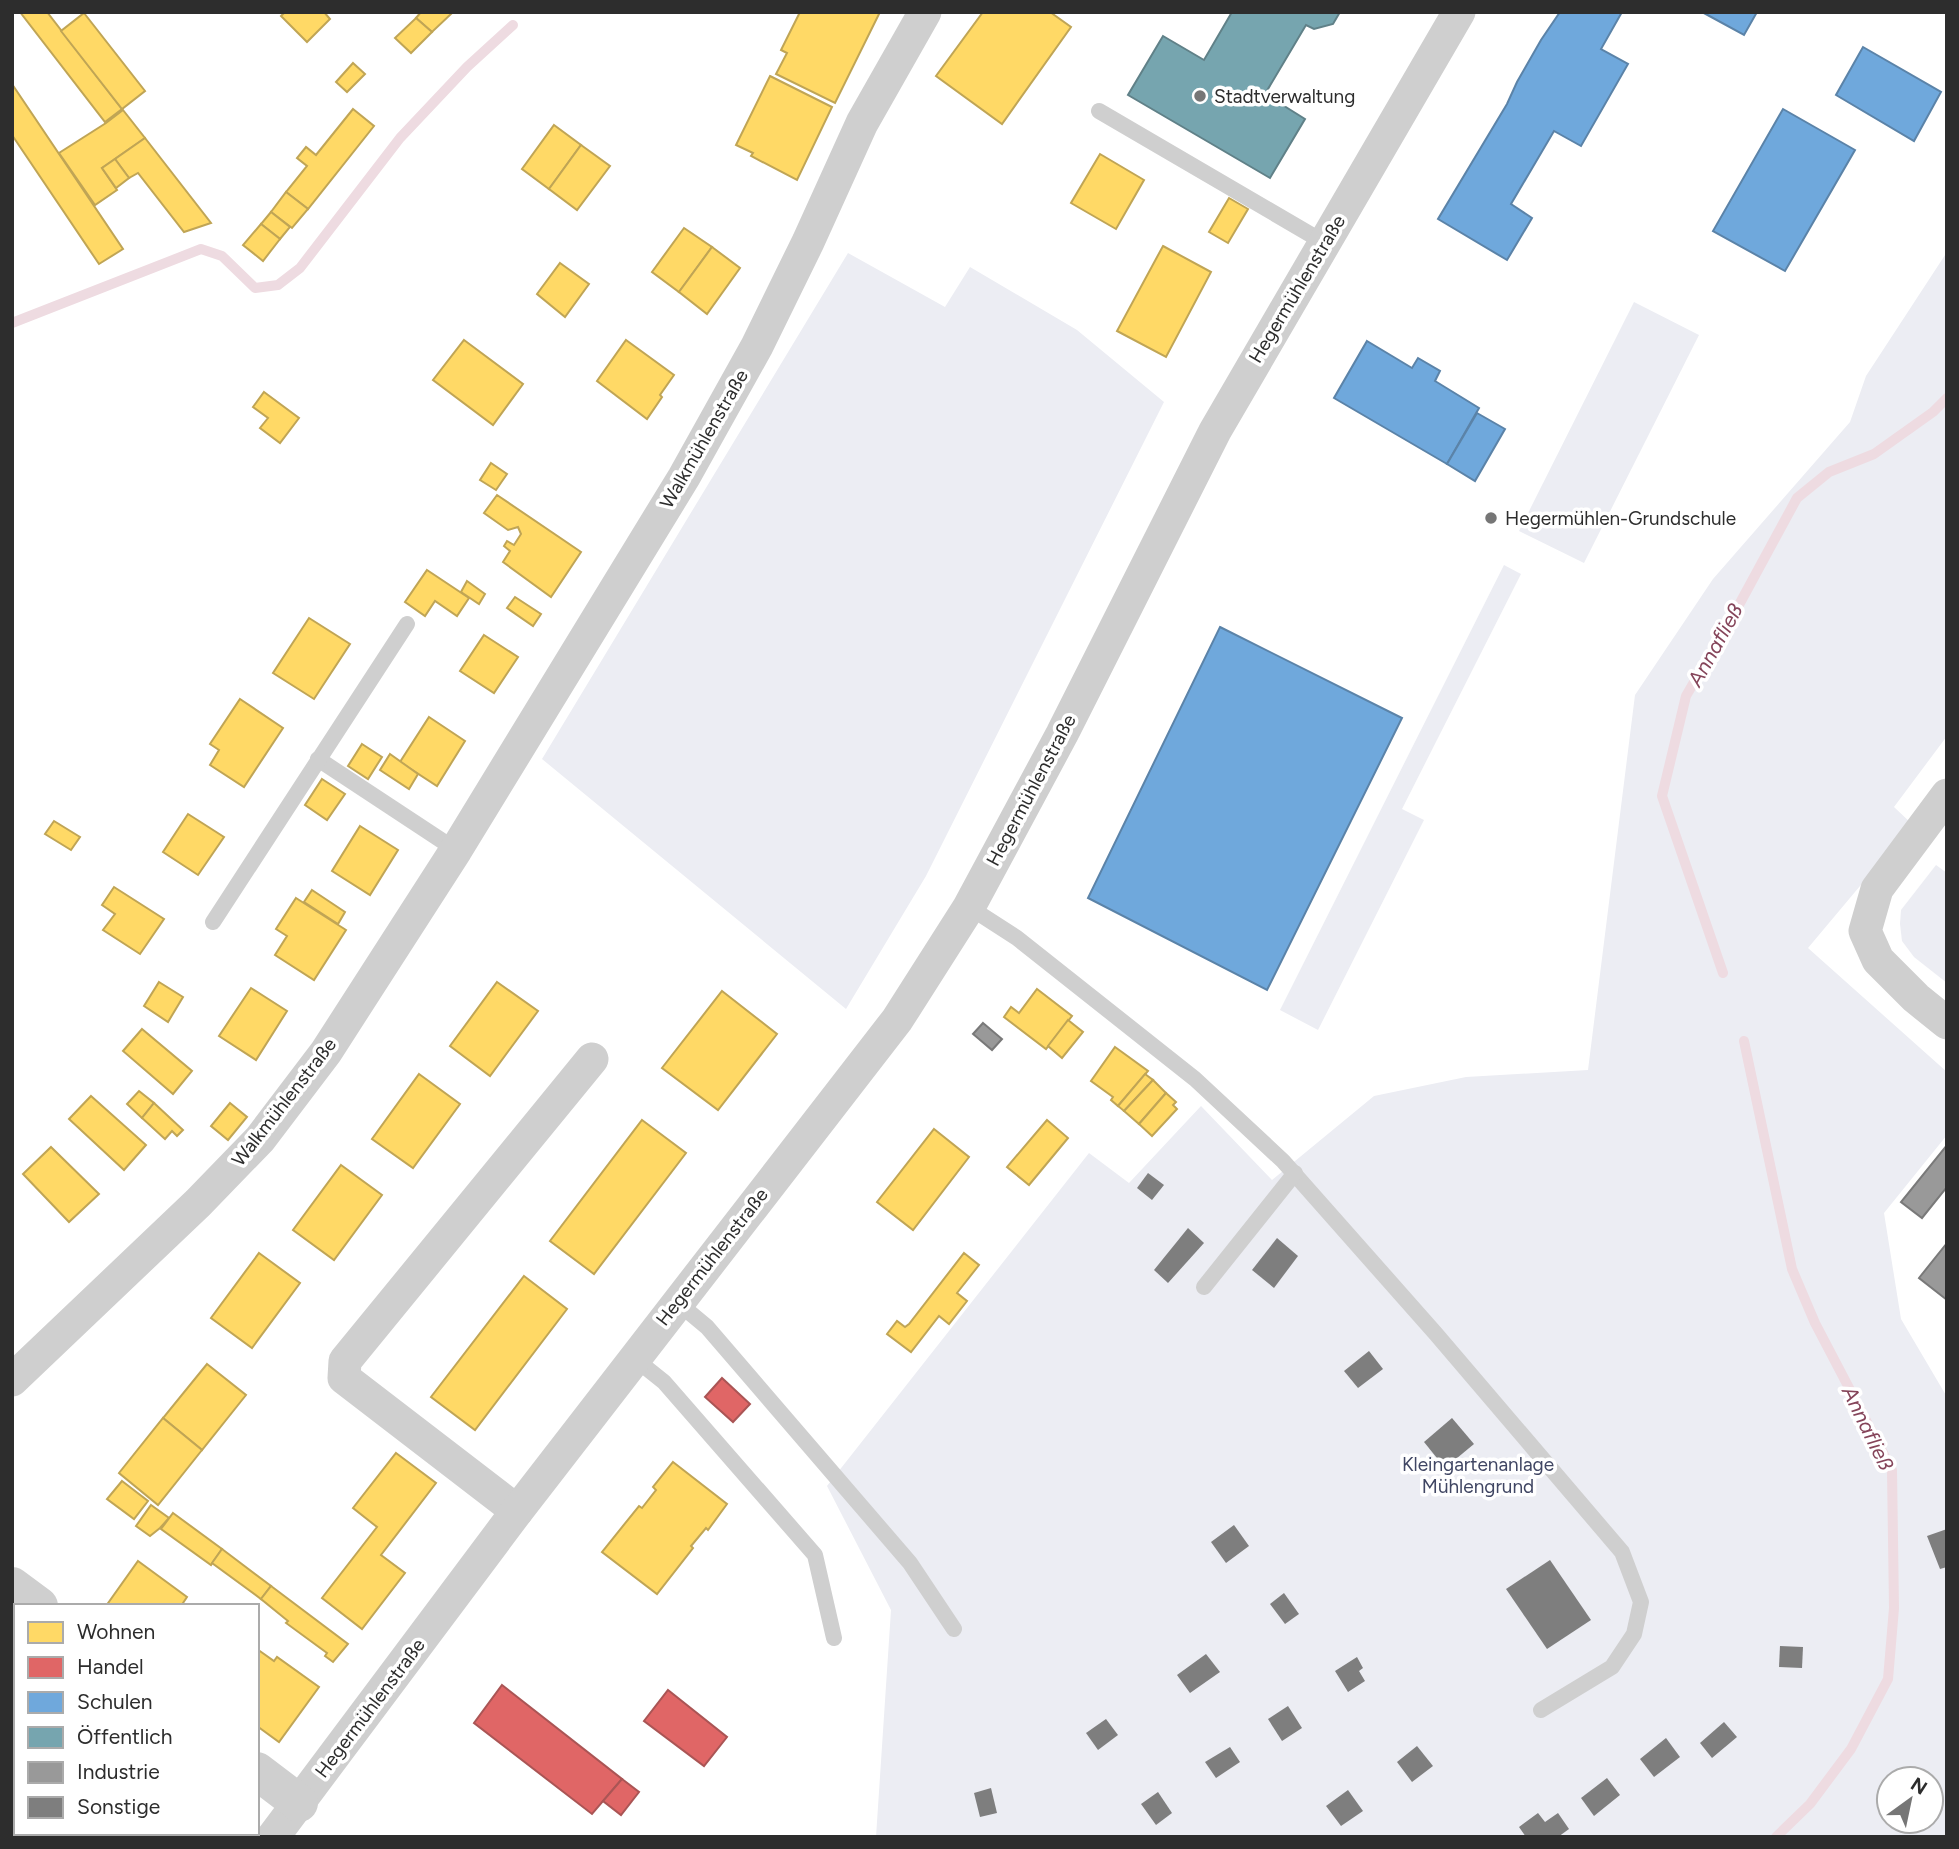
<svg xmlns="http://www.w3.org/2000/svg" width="1959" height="1849" font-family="Figtree,sans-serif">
	<rect width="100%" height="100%" fill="#fff"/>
	<g fill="#ecedf3" fill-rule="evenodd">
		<path d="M1947,252V736L1894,807L1912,824L1808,948L1947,1072V1135L1884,1213L1901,1319L1947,1397V1837H876L891,1610L827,1486L1089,1153L1129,1183L1201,1106L1272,1180L1374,1096L1466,1077L1588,1070L1635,695L1713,579L1850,422L1866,376ZM1889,1779H1931V1821H1889Z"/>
		<polygon points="848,253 945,307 970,267 1077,330 1164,402 926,876 846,1009 542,759"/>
		<polygon points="1634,302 1699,335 1584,563 1519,531"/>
		<polygon points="1504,565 1521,574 1402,809 1424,820 1318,1030 1280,1010"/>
		<polygon points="1936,865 1947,873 1947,983 1914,957 1902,941 1900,924 1901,910"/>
	</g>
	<g fill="#ffd966" stroke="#c0a555" stroke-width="2">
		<polygon points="20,12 47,12 122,109 105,122"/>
		<polygon points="285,12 324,12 330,19 307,42 281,16"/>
		<polygon points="421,12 449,12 451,14 432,32 416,18"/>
		<polygon points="800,12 880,12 835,103 776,74 787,53 781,50"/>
		<polygon points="983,12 1050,12 1071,27 1002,124 936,76"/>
		<polygon points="84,13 145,91 122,109 61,31"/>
		<polygon points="416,18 432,32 411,53 395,38"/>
		<polygon points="353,63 365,74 347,92 336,82"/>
		<polygon points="770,76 832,107 797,180 751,156 753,153 736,145"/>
		<polygon points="12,84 123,249 99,264 12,135"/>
		<polygon points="353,109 374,126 308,209 286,192 307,166 297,158 306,147 316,155"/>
		<polygon points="123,110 145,138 102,168 117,190 95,205 59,153 106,123"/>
		<polygon points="554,125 581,145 549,189 522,169"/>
		<polygon points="145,138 211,223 184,232 138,173 129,178 115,159"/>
		<polygon points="581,145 610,166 577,210 549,189"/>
		<polygon points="1100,154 1144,180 1116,229 1071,203"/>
		<polygon points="115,159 129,178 116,188 102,168"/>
		<polygon points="286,192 308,209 292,228 271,212"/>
		<polygon points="1229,198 1248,209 1228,243 1209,232"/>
		<polygon points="271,212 290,227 280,239 261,224"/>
		<polygon points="261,224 280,239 263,261 243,245"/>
		<polygon points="684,228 712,247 679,292 652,272"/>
		<polygon points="1163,246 1211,272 1166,357 1117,331"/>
		<polygon points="712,247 740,268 707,314 679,292"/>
		<polygon points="560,263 589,284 565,317 537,294"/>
		<polygon points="464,340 523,384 493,425 433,380"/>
		<polygon points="626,340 674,375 660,395 662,397 647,419 597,381"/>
		<polygon points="264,392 299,418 280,443 260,428 268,418 253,407"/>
		<polygon points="491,463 507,474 496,490 480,480"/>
		<polygon points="497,495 581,552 551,597 503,562 510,551 504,546 507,541 514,545 521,534 518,527 508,530 484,513"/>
		<polygon points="427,570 469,598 457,616 435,601 425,616 405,602"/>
		<polygon points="467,581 485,594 479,604 461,592"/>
		<polygon points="515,597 541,614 533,626 507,608"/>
		<polygon points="309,618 350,644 314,699 273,673"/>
		<polygon points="484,635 518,657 494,693 460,671"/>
		<polygon points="240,699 283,728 244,787 210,765 219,750 210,744"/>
		<polygon points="429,717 465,741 437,786 400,762"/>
		<polygon points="362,744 382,757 368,779 348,766"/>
		<polygon points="390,754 418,774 409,789 380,770"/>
		<polygon points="322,779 345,794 327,820 305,805"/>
		<polygon points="188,814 224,837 198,875 163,852"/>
		<polygon points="54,821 80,837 71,850 45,834"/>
		<polygon points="360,826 398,850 370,895 332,871"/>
		<polygon points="114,887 164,919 140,954 103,930 115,914 102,905"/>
		<polygon points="312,890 345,912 338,924 304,902"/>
		<polygon points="296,898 346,930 314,980 275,955 287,936 276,929"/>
		<polygon points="159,982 183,997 168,1022 144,1006"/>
		<polygon points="497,982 538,1011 490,1076 450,1046"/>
		<polygon points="251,988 287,1011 256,1060 219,1036"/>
		<polygon points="1037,989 1072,1016 1046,1049 1004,1017 1011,1007 1019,1013"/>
		<polygon points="722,991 777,1034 718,1110 662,1068"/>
		<polygon points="1068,1020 1083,1032 1062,1058 1048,1046"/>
		<polygon points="142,1029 192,1071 173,1094 123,1051"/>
		<polygon points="1115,1047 1148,1071 1118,1106 1111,1100 1113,1097 1091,1081"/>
		<polygon points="419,1074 460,1104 413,1168 372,1139"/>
		<polygon points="1145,1074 1153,1080 1124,1111 1118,1106"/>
		<polygon points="1153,1080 1166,1093 1139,1124 1124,1111"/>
		<polygon points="139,1091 154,1103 142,1118 127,1104"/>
		<polygon points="1166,1093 1176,1102 1173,1105 1177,1109 1152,1136 1139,1124"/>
		<polygon points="91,1096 146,1145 124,1170 69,1119"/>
		<polygon points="154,1103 183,1130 177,1136 172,1131 165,1139 142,1118"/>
		<polygon points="230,1103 247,1117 228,1140 211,1126"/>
		<polygon points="642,1120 686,1153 594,1274 550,1241"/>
		<polygon points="1047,1120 1068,1138 1029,1185 1007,1167"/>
		<polygon points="934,1129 969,1157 913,1230 877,1202"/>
		<polygon points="51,1147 99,1194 69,1222 23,1174"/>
		<polygon points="341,1165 382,1195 334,1260 293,1230"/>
		<polygon points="259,1253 300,1283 252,1348 211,1318"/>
		<polygon points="964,1253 979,1265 957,1293 967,1301 949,1324 939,1316 911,1352 887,1334 897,1321 905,1327 909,1324"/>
		<polygon points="524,1276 567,1309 475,1430 431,1397"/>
		<polygon points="207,1364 246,1395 202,1450 163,1418"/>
		<polygon points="163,1418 202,1450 158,1505 119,1473"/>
		<polygon points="396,1453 436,1483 381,1555 405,1573 362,1629 322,1598 377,1527 353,1508"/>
		<polygon points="673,1462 727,1504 708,1530 706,1528 691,1546 693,1548 657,1594 602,1552 639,1506 642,1508 656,1490 653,1487"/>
		<polygon points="122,1481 148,1501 134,1519 107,1499"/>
		<polygon points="151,1505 169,1518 160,1528 150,1536 136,1526"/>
		<polygon points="173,1513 222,1549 211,1565 161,1529"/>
		<polygon points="222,1549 271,1586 261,1599 212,1563"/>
		<polygon points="138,1561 187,1597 181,1606 106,1606"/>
		<polygon points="271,1586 348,1644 333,1662 325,1656 327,1653 286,1623 288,1621 261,1599"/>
		<polygon points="257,1649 274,1661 277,1657 319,1687 279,1742 257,1726"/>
		<polygon points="12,1677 16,1680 16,1716 12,1721"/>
		<polygon points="98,1833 175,1833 172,1837 95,1837"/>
	</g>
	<g fill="#e06666" stroke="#a55" stroke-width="2">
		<polygon points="722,1378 750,1404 733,1422 705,1397"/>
		<polygon points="502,1685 622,1779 592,1814 474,1723"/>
		<polygon points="668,1690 727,1737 704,1766 644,1721"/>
		<polygon points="622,1779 639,1792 621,1815 603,1801"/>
	</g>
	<g fill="#6fa8dc" stroke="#5b83a8" stroke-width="2">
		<polygon points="1560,12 1622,12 1601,49 1628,64 1581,146 1554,131 1511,204 1532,218 1507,260 1438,219 1507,104 1517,82 1541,40"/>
		<polygon points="1702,12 1757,12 1744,35"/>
		<polygon points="1863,47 1941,92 1914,141 1836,95"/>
		<polygon points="1783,109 1855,150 1785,271 1713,231"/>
		<polygon points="1367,341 1412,368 1418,358 1440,371 1435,381 1479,408 1447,464 1334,398"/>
		<polygon points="1477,413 1505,429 1475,481 1447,464"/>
		<polygon points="1220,627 1402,718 1267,990 1088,898"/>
	</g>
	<polygon fill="#76a5af" stroke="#608188" stroke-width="2" points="1232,12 1340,12 1333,24 1314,29 1306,25 1265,94 1305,119 1270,178 1128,95 1163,36 1204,60"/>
	<g fill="#999" stroke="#797979" stroke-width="2">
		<polygon points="983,1023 1002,1039 992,1050 973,1034"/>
		<polygon points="1947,1145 1947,1187 1922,1218 1901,1202"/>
		<polygon points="1947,1243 1947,1300 1919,1278"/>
	</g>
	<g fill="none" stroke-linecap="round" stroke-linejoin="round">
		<g stroke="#eedbe1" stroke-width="10">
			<polyline points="12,323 201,249 222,256 255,288 278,285 300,268 400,138 467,67 513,25"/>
			<polyline points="1723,973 1662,796 1686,696 1740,603 1797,498 1829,472 1874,454 1933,412 1947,398"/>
			<polyline points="1744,1041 1792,1269 1815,1323 1892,1470 1894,1608 1888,1679 1851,1749 1810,1804 1776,1837"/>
		</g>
	</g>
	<g fill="#7e7e7e">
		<polygon points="1148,1173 1164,1185 1152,1200 1137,1188"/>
		<polygon points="1188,1228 1204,1243 1168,1283 1154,1270"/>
		<polygon points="1277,1238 1298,1256 1274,1288 1252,1270"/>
		<polygon points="1369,1351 1383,1369 1358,1388 1344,1371"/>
		<polygon points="1452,1418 1474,1444 1445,1468 1424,1442"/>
		<polygon points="1234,1525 1249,1546 1226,1563 1211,1542"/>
		<polygon points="1947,1529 1947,1567 1940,1569 1927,1536"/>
		<polygon points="1550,1560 1591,1620 1547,1649 1506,1589"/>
		<polygon points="1284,1593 1299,1614 1285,1624 1270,1604"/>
		<polygon points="1780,1646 1803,1647 1802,1668 1779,1667"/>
		<polygon points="1206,1654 1220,1672 1190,1693 1177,1675"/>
		<polygon points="1357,1657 1363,1668 1359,1671 1365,1681 1348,1692 1335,1671"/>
		<polygon points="1288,1706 1302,1728 1282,1741 1268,1719"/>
		<polygon points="1106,1719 1118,1735 1098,1750 1086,1733"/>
		<polygon points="1724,1722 1737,1737 1712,1758 1700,1743"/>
		<polygon points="1666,1738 1680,1757 1654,1777 1640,1759"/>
		<polygon points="1417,1746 1433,1766 1412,1782 1397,1762"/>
		<polygon points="1230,1747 1240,1762 1216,1778 1205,1762"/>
		<polygon points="1607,1778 1620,1795 1594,1816 1581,1798"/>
		<polygon points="991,1788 997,1813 980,1817 974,1793"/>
		<polygon points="1348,1790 1363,1811 1341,1826 1326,1806"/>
		<polygon points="1158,1792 1172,1813 1156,1825 1141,1804"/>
		<polygon points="1931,1805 1941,1812 1930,1827 1922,1821 1931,1821"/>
		<polygon points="1538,1813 1545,1822 1558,1813 1569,1829 1558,1837 1526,1837 1519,1827"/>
	</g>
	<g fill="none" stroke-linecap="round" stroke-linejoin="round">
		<g stroke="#cfcfcf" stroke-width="16">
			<polyline points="1099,111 1325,243"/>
			<polyline points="318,759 456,850"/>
			<polyline points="969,907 1017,938 1195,1079 1283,1161 1436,1334 1622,1552 1641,1602 1634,1634 1612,1667 1541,1710"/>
			<polyline points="213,922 407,624"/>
			<polyline points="1204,1287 1295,1173"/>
			<polyline points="677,1302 707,1327 910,1563 954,1629"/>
			<polyline points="634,1358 664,1382 815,1555 834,1638"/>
		</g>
		<g stroke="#cfcfcf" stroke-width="33">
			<polyline points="1947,795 1877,889 1865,931 1878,960 1916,998 1947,1023"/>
			<polyline points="12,1380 198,1203 260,1139 326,1052 456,850 684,477 757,346 808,242 862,123 925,12"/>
			<polyline points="517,1511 344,1378 345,1361 592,1059"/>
			<polyline points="273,1837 517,1511 897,1020 969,907 1062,734 1215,431 1459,12"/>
		</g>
		<g stroke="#cfcfcf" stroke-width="38">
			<polyline points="12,1586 39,1606"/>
			<polyline points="257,1771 299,1803"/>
		</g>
	</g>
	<g fill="#767676" stroke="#fff" stroke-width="2.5">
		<circle cx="1200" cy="96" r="7"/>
		<circle cx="1491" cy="518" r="7"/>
	</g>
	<g text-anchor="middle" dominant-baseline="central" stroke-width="7" stroke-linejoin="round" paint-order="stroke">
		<g font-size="19" fill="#2d2d2d" stroke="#fff" text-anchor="start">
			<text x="1214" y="96">Stadtverwaltung</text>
			<text x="1505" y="518">Hegermühlen-Grundschule</text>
		</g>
		<g font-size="19" fill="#2d2d2d" stroke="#fff">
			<text transform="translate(1297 289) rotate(-59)">Hegermühlenstraße</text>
			<text transform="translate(704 439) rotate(-60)">Walkmühlenstraße</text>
			<text transform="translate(1031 790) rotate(-62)">Hegermühlenstraße</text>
			<text transform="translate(284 1102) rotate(-52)">Walkmühlenstraße</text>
			<text transform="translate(712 1257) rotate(-52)">Hegermühlenstraße</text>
			<text transform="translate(370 1708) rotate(-53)">Hegermühlenstraße</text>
		</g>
		<g font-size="19" fill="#404663" stroke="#fff">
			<text x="1478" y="1464">Kleingartenanlage<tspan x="1478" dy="22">Mühlengrund</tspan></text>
		</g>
		<g font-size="21" font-style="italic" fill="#85455a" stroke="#fff">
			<text transform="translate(1715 645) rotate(-61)">Annafließ</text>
			<text transform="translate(1868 1428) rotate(64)">Annafließ</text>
		</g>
	</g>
	<rect width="1959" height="1849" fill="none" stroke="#2d2d2d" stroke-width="28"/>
	<rect x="14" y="1604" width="245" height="231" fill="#ffffff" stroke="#ababab" stroke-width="2"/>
	<rect x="28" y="1622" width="35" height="21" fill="#ffd966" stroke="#ababab" stroke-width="2"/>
	<text x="77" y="1639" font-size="21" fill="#2d2d2d">Wohnen</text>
	<rect x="28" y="1657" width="35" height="21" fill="#e06666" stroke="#ababab" stroke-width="2"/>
	<text x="77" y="1674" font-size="21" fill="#2d2d2d">Handel</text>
	<rect x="28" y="1692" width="35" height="21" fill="#6fa8dc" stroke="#ababab" stroke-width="2"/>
	<text x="77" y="1709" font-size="21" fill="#2d2d2d">Schulen</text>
	<rect x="28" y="1727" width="35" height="21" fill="#76a5af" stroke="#ababab" stroke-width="2"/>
	<text x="77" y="1744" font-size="21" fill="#2d2d2d">Öffentlich</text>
	<rect x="28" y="1762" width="35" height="21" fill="#999999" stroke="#ababab" stroke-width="2"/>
	<text x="77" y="1779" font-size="21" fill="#2d2d2d">Industrie</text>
	<rect x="28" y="1797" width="35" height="21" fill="#7e7e7e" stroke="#ababab" stroke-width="2"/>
	<text x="77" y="1814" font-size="21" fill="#2d2d2d">Sonstige</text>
	<g transform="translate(1910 1800) rotate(33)"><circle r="33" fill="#ffffff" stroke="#ababab" stroke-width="2"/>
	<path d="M0-5L12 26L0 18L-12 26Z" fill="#767676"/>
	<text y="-10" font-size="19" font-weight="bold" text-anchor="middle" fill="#2d2d2d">N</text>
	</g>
</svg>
